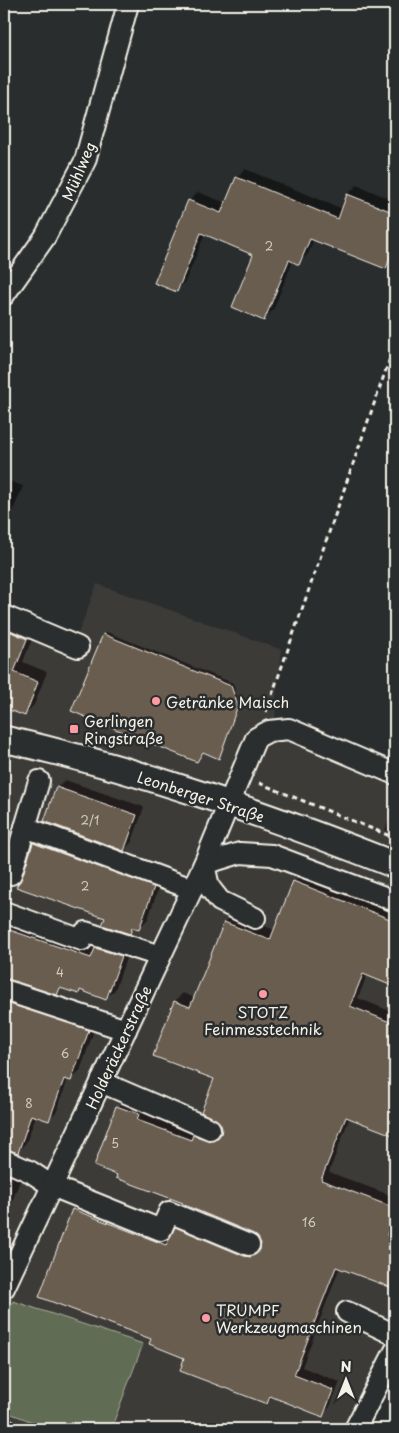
<svg xmlns="http://www.w3.org/2000/svg" width="399" height="1433" font-family="'Playpen Sans',sans-serif">
	<rect width="100%" height="100%" fill="#2a2d2e"/>
	<filter id="ink" filterUnits="userSpaceOnUse"><feTurbulence type="fractalNoise" baseFrequency=".02" numOctaves="2"/><feDisplacementMap in="SourceGraphic" scale="10" xChannelSelector="R" yChannelSelector="G"/><feConvolveMatrix kernelMatrix="1 2 1 2 8 2 1 2 1" color-interpolation-filters="sRGB"/></filter>
	<g filter="url(#ink)">
		<polygon fill="#3d3b38" points="97,584 282,650 276,696 275,724 395,774 395,1333 350,1429 9,1429 4,1427 4,609 76,639"/>
		<polygon fill="#606c53" stroke="#aaae9e" points="13,1301 143,1344 111,1429 51,1429 4,1411 4,1321"/>
		<g fill="#0007">
			<polygon points="245,169 343,209 348,194 357,185 395,201 394,259 385,268 314,239 308,254 299,263 293,261 273,310 264,319 255,254 205,234 185,282 176,291 189,201 198,192 226,203 237,178"/>
			<polygon points="4,479 23,486 4,533"/>
			<polygon points="4,616 36,629 23,662 47,672 34,705 25,714 4,706"/>
			<polygon points="107,632 233,683 239,702 218,757 205,751 104,635"/>
			<polygon points="65,780 144,807 132,842 124,850 57,788"/>
			<polygon points="395,804 395,835 385,830"/>
			<polygon points="43,834 162,878 148,919 138,929 134,927 129,932 106,918 24,878 34,843"/>
			<polygon points="302,874 395,910 395,986 367,975 358,998 395,1013 395,1135 350,1117 329,1172 395,1197 395,1288 340,1267 302,1367 340,1382 330,1407 322,1415 273,1396 267,1403 153,1338 73,1210 82,1202 172,1236 184,1220 253,1248 260,1249 262,1243 254,1233 95,1165 118,1106 126,1098 147,1106 144,1112 198,1132 202,1127 220,1133 222,1132 215,1079 154,1055 175,1001 183,993 195,998 225,922 233,914 275,930 294,882"/>
			<polygon points="4,917 96,948 104,939 130,947 115,990 106,998 81,990 78,993 63,987 57,994 4,977"/>
			<polygon points="4,987 97,1022 80,1071 71,1080 68,1079 57,1111 48,1120 36,1116 26,1143 17,1152 4,1147"/>
			<polygon points="4,1158 21,1178 4,1223"/>
			<polygon points="395,1412 395,1429 385,1429"/>
		</g>
		<g fill="#695d50" stroke="#f4f1e8">
			<polygon points="236,177 338,219 347,194 395,213 395,243 386,269 310,239 299,265 289,260 264,321 232,307 253,255 201,233 177,292 154,283 188,200 221,213"/>
			<polygon points="4,629 27,639 14,672 38,682 25,716 4,708"/>
			<polygon points="103,634 231,686 238,705 219,759 203,752 197,762 71,711"/>
			<polygon points="56,787 137,815 124,851 44,821"/>
			<polygon points="33,843 154,887 139,930 132,928 130,934 102,925 105,918 16,887 22,877"/>
			<polygon points="293,881 395,921 395,987 363,974 350,1006 395,1024 395,1136 346,1117 321,1180 395,1208 387,1235 395,1238 395,1289 336,1267 294,1375 333,1390 323,1417 270,1396 267,1404 180,1371 184,1358 149,1344 151,1339 39,1297 72,1209 166,1245 175,1227 244,1256 251,1257 260,1250 261,1243 254,1234 182,1204 183,1203 116,1178 117,1175 94,1166 116,1106 139,1114 137,1120 191,1140 193,1135 211,1141 221,1134 222,1128 219,1122 201,1112 214,1079 153,1056 174,1001 190,1007 224,922 270,940"/>
			<polygon points="4,928 91,958 95,948 122,956 106,1000 80,990 79,994 60,988 57,995 4,978"/>
			<polygon points="4,1002 89,1030 71,1081 64,1079 49,1121 31,1115 18,1153 4,1148"/>
			<polygon points="4,1173 10,1176 6,1186 4,1186"/>
		</g>
		<g fill="none" stroke-linecap="round" stroke-linejoin="round">
			<defs>
				<g id="minor">
					<polyline points="4,295 45,237 85,161 128,4"/>
					<polyline points="4,616 78,647"/>
					<polyline points="25,827 192,889"/>
					<polyline points="11,874 39,781"/>
					<polyline points="4,912 82,940 85,932 160,956"/>
					<polyline points="255,918 220,901 209,887 204,864 240,853 272,855 395,901"/>
					<polyline points="4,990 126,1030"/>
					<polyline points="101,1082 210,1129"/>
					<polyline points="4,1160 31,1172 52,1186 161,1230 169,1212 249,1245"/>
					<polyline points="4,1288 204,864 256,738 269,731 289,729 395,774"/>
					<polyline points="347,1312 395,1335"/>
					<polyline points="4,1428 6,1429"/>
					<polyline points="355,1429 395,1351"/>
				</g>
				<path id="major" d="M4,739C137,769 268,815 395,865"/>
			</defs>
			<use href="#minor" stroke="#f4f1e8" stroke-width="24"/>
			<use href="#major" stroke="#f4f1e8" stroke-width="29"/>
			<g stroke="#f4f1e8" stroke-width="3" stroke-dasharray="5 4" stroke-linecap="butt">
				<polyline points="266,712 395,344"/>
				<polyline points="259,783 395,838"/>
			</g>
			<use href="#minor" stroke="#2a2d2e" stroke-width="20"/>
			<use href="#major" stroke="#2a2d2e" stroke-width="25"/>
		</g>
	</g>
	<g fill="#ff9aa2" stroke="#2a2d2e" stroke-width="2">
		<circle cx="156" cy="701" r="5"/>
		<rect x="69" y="724" width="10" height="10" rx="2.5"/>
		<circle cx="263" cy="994" r="5"/>
		<circle cx="206" cy="1318" r="5"/>
	</g>
	<g text-anchor="middle" dominant-baseline="central" stroke-width="5" stroke-linejoin="round" paint-order="stroke">
		<g font-size="12" fill="#d1ccc2">
			<text x="269" y="246">2</text>
			<text x="90" y="820">2/1</text>
			<text x="85" y="886">2</text>
			<text x="60" y="972">4</text>
			<text x="65" y="1053">6</text>
			<text x="29" y="1103">8</text>
			<text x="115" y="1143">5</text>
			<text x="309" y="1222">16</text>
		</g>
		<g font-size="15" fill="#f4f1e8" stroke="#2a2d2e">
			<text transform="translate(78 171) rotate(-67)">Mühlweg</text>
			<text transform="translate(201 796) rotate(18)">Leonberger Straße</text>
			<text transform="translate(118 1047) rotate(-65)">Holderäckerstraße</text>
		</g>
		<g font-size="15" fill="#f4f1e8" stroke="#2a2d2e" text-anchor="start">
			<text x="166" y="701">Getränke Maisch</text>
			<text x="84" y="720">Gerlingen<tspan x="84" dy="17">Ringstraße</tspan></text>
			<text x="263" y="1011" text-anchor="middle">STOTZ<tspan x="263" dy="17">Feinmesstechnik</tspan></text>
			<text x="216" y="1309">TRUMPF<tspan x="216" dy="17">Werkzeugmaschinen</tspan></text>
		</g>
	</g>
	<rect width="399" height="1433" fill="none" stroke="#2a2d2e" stroke-width="20"/>
	<rect x="10" y="10" width="379" height="1413" fill="none" stroke="#f4f1e8" stroke-width="2" filter="url(#ink)"/>
	<g transform="translate(346 1380)" stroke="#2a2d2e" stroke-width="4" paint-order="stroke">
	<path d="M0-4L9 19L0 12L-9 19Z" fill="#f4f1e8"/>
	<text y="-8" font-size="14" font-weight="bold" text-anchor="middle" fill="#f4f1e8">N</text>
	</g>
</svg>
